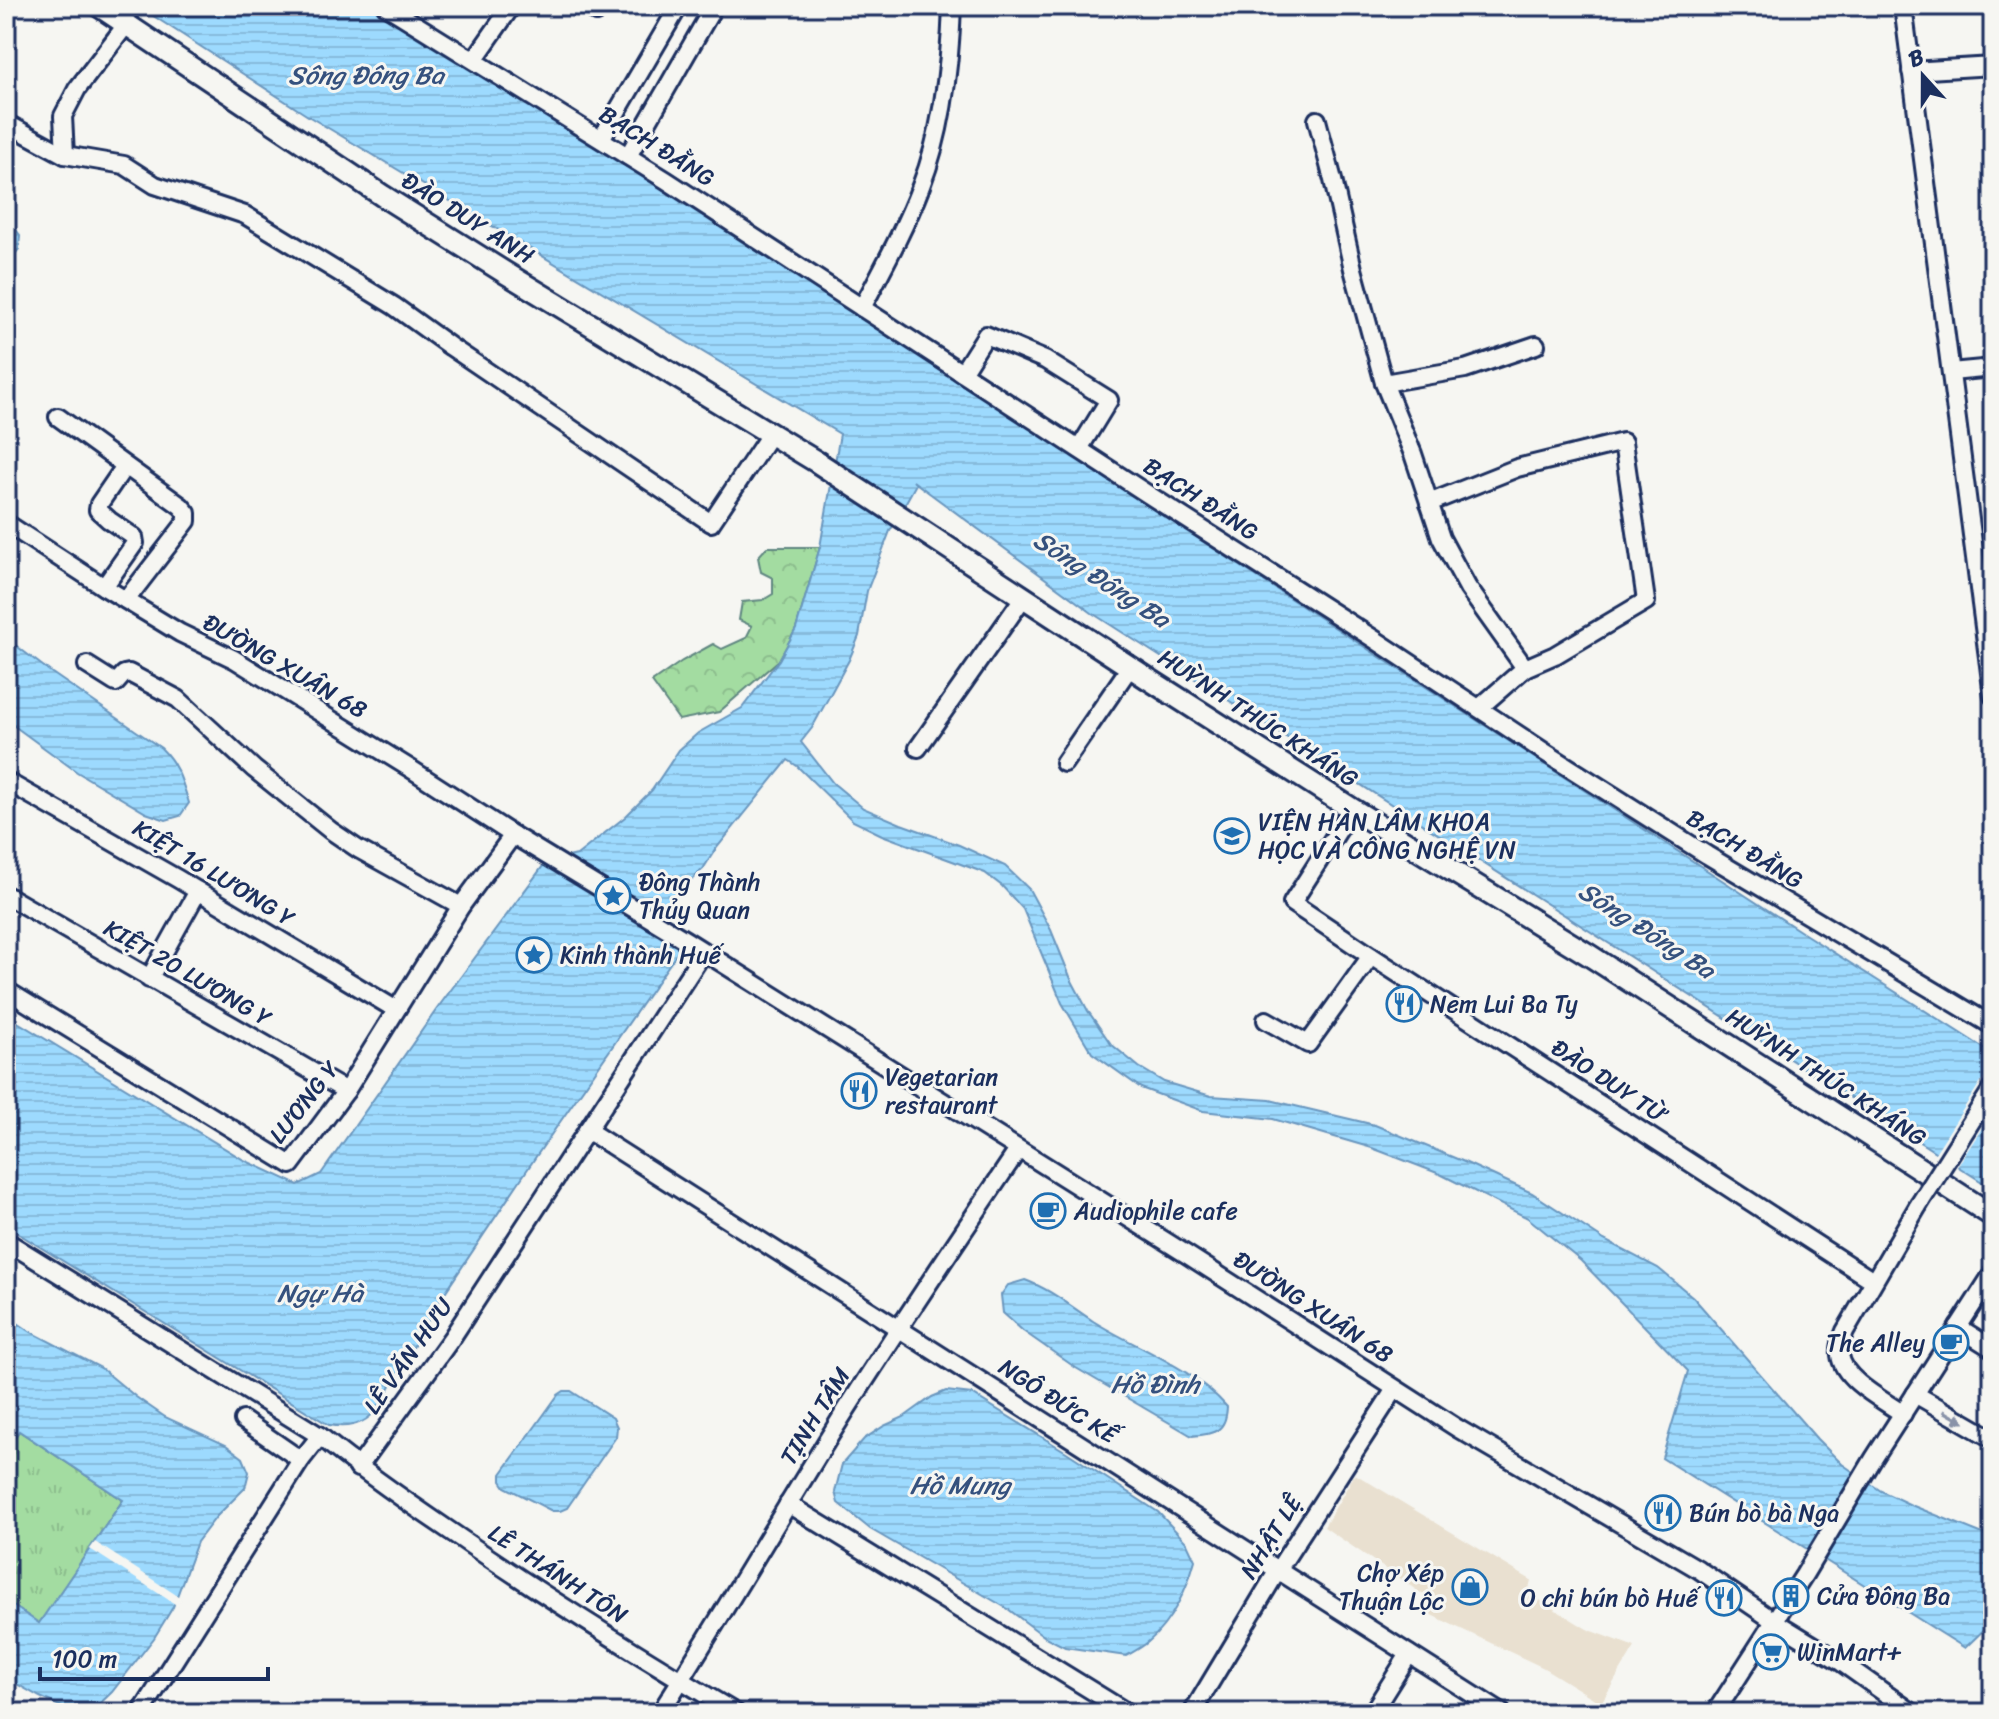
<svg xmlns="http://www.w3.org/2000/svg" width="1999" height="1719" font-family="Sriracha,sans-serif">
	<defs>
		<pattern id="forest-crowns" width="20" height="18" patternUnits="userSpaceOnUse" patternTransform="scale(2)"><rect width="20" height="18" fill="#a3dca1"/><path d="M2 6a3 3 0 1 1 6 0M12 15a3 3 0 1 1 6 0" fill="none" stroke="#8cbd8d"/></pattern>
		<pattern id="park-tufts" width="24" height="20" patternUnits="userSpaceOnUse" patternTransform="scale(2)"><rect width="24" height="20" fill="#a3dca1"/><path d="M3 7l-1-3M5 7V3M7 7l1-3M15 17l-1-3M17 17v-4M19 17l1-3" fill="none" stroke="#8cbd8d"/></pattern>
		<pattern id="water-rules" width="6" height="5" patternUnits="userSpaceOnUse" patternTransform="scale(2)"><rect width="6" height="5" fill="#9ddafe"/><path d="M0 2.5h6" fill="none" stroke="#87bbdc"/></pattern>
	</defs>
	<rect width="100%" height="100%" fill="#f6f6f2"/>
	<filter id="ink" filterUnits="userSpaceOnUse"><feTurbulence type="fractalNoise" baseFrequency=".0125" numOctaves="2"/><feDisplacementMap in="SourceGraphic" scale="16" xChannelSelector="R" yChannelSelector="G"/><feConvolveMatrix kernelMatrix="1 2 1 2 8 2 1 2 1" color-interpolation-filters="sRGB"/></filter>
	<g filter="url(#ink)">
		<polygon fill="#e9e0d0" points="1355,1474 1531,1580 1528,1593 1587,1629 1635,1647 1601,1703 1544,1668 1427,1613 1431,1600 1324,1527"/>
		<polygon fill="url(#forest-crowns)" stroke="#5f8680" stroke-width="2" points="767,547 820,547 796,629 779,660 719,712 679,720 652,682 682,661 713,644 722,649 746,638 752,626 739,620 742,602 763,600 773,594 773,578 761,572 758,557"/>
		<polygon fill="url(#park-tufts)" stroke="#5f8680" stroke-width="2" points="19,1431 123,1500 39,1624 6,1601 6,1450"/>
		<g fill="url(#water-rules)" stroke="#6996be" stroke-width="2">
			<path d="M138,6H379L525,99L1803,933L1993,1054V1189L1092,613L913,481L916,484L890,531L867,591L859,636L849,660L812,728L801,742L833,783L863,808L901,824L959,845L1005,866L1029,889L1051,930L1071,979L1088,1011L1111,1044L1139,1067L1164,1082L1211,1096L1270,1100L1375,1125L1462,1161L1532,1193L1604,1240L1658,1268L1693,1297L1817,1439L1842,1464L1881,1491L1911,1505L1993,1538V1621L1965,1648L1662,1458L1688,1371L1581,1261L1528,1218L1440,1174L1372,1148L1273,1119L1203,1111L1141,1088L1092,1053L1062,1003L1023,909L1002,886L985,873L882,835L853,821L797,766L788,760L715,850L703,869L673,897L664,911V924L668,938L680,949L535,1158L442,1297L378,1408C365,1425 349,1429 329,1425L6,1226V1015L244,1160L298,1185L321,1174L439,1006L546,862L577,855L625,817L652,790L679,750L698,733L742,708L779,660L796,629L820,547L840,434L308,116Z"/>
			<polygon points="6,217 20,235 19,249 6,265"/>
			<path d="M6,638L52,673L161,748C178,765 182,781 189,803L180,816L166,820L146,813L77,772L6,720Z"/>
			<path d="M1025,1280C1050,1289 1070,1306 1093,1321C1138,1349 1191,1366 1227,1407C1226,1432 1214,1434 1192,1436L1076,1368L1023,1331L1003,1313L1001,1295L1008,1285Z"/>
			<polygon points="6,1315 31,1332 101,1368 136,1397 165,1417 226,1445 243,1458 249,1472 245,1488 216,1517 197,1542 173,1607 154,1638 112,1692 91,1712 75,1713 40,1697 6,1678 6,1601 39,1623 123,1500 19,1431 6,1450"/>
			<polygon points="564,1391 571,1391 613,1418 617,1427 616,1437 567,1508 560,1511 552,1511 505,1487 501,1481 501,1474 558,1395"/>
			<path d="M946,1391L972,1394L1068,1453L1158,1512L1187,1543L1195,1560C1187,1589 1172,1622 1148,1642C1141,1648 1133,1652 1126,1656L1065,1647L1045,1637L1008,1609L870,1529L838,1503L835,1492L842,1464L864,1439L884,1426L904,1417L932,1397Z"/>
		</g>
		<g fill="#f6f6f2">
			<polygon points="1993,1063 1993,1111 1955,1170 1933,1156"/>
			<polygon points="95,1542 181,1598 178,1606 90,1549"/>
		</g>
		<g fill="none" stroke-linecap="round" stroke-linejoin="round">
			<defs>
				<g id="minor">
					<polyline points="386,6 666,180 1149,495 1374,639 1543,751 1707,855 1993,1026"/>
					<polyline points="1903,6 1993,696"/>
					<polyline points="596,12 600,6"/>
					<polyline points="474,60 511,7"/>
					<polyline points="1911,71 1993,66"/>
					<polyline points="1317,120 1333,180 1353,269 1384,383 1413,454 1441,538 1468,588 1525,668"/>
					<polyline points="6,123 65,155 124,165 155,185 245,215 394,306 451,347 711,523 771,433"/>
					<polyline points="601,139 679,6"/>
					<polyline points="65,155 63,116 77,89 126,25"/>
					<polyline points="628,156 714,6"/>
					<path d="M862,308C883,268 905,228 921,186C943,130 950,66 952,6"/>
					<polyline points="1951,372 1993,368"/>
					<polyline points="962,373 986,335 1045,360 1109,400 1079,449"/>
					<polyline points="1384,383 1465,369 1536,345"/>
					<polyline points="58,417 181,506 187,513 187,521 126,600"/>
					<polyline points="1429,503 1517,468 1623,442 1646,601 1555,655 1525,668 1479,708"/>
					<polyline points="6,523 104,587 180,633 234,659 411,769 513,835 687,941 1186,1254 1457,1428 1698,1569 1774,1621 1841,1662 1913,1713"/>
					<polyline points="104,587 135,543 134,537 109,520 98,510 99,504 125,466"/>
					<polyline points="87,665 114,682 116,683 124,674 129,673 178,699 254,769 330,830 358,849 461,906"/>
					<polyline points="918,748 1023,598"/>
					<polyline points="1064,763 1130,667"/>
					<polyline points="6,781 178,879 395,1009"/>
					<polyline points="1352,809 1292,903 1371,956 1873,1281"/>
					<polyline points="6,895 346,1091"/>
					<polyline points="149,979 198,891"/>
					<polyline points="6,990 291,1165 346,1091 461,906 513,835"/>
					<polyline points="1266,1020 1308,1044 1371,956"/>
					<polyline points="587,1130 1502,1713"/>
					<path d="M6,1241L320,1436C362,1471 407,1502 453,1533C545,1597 640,1656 736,1713"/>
					<polyline points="1958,1327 1993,1349"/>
					<polyline points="1915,1394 1993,1439"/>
					<path d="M1903,1414C1883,1400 1843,1380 1840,1355C1839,1346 1842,1338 1845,1331L1918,1206"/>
					<polyline points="243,1420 301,1460"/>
					<polyline points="358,1468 451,1339 703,953"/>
					<polyline points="788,1504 1128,1713"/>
					<polyline points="141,1713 301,1460 320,1436"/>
					<path d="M660,1713C722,1616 780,1516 841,1418C898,1328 958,1239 1018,1150"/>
					<polyline points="1192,1713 1278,1570 1395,1389"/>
					<polyline points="1372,1713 1409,1654"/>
					<polyline points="1715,1713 1804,1575 1874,1458 1993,1273"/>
				</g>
				<polyline id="major" points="99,6 383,196 504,272 817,462 1147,678 1352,809 1589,955 1993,1216"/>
			</defs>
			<use href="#minor" stroke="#1b2f5e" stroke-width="22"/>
			<use href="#major" stroke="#1b2f5e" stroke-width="26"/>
			<use href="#minor" stroke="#f6f6f2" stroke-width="16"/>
			<use href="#major" stroke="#f6f6f2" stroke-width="20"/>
			<defs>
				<polyline id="minor-bridge" points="1918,1206 1993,1087"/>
			</defs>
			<use href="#minor-bridge" stroke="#1b2f5e" stroke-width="22" stroke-linecap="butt"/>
			<use href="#minor-bridge" stroke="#f6f6f2" stroke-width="16"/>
		</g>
		<defs><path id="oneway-solid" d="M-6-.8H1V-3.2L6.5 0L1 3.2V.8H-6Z" transform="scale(2)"/></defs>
		<use fill="#8892a8" href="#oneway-solid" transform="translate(1954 1417) rotate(30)"/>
	</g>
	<defs>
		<symbol id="university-ring" viewBox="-11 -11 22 22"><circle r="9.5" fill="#f6f6f2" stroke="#1f6fb2" stroke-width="1.5"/><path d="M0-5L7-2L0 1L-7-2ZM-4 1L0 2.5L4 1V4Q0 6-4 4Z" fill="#1f6fb2"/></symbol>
		<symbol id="sight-ring" viewBox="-11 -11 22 22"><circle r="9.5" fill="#f6f6f2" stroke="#1f6fb2" stroke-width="1.5"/><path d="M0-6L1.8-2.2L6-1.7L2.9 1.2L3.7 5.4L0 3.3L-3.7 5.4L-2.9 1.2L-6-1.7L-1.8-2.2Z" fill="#1f6fb2"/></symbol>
		<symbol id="restaurant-ring" viewBox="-11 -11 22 22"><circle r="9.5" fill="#f6f6f2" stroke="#1f6fb2" stroke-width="1.5"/><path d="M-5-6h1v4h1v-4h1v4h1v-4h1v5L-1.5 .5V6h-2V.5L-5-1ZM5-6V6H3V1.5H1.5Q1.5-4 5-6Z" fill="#1f6fb2"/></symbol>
		<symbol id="cafe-ring" viewBox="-11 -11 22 22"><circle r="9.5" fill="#f6f6f2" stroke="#1f6fb2" stroke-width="1.5"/><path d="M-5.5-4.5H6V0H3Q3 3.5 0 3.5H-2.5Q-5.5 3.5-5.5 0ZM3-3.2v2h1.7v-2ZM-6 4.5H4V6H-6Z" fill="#1f6fb2"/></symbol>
		<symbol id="shop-ring" viewBox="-11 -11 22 22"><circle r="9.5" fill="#f6f6f2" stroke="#1f6fb2" stroke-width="1.5"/><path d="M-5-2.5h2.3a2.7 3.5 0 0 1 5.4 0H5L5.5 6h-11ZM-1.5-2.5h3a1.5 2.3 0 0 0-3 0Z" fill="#1f6fb2"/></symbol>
		<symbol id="building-ring" viewBox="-11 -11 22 22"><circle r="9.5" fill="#f6f6f2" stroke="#1f6fb2" stroke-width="1.5"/><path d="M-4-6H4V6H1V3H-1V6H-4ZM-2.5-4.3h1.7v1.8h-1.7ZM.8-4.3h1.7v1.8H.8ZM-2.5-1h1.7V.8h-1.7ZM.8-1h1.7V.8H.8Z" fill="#1f6fb2"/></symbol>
		<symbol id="supermarket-ring" viewBox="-11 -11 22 22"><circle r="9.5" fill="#f6f6f2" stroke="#1f6fb2" stroke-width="1.5"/><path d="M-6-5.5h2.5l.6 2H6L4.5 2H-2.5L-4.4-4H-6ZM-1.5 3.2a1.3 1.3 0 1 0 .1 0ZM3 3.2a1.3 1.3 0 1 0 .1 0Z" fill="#1f6fb2"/></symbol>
	</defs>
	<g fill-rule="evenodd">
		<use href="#university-ring" x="1212" y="816" width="40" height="40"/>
		<use href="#sight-ring" x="593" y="876" width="40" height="40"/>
		<use href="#sight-ring" x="514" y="935" width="40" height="40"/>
		<use href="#restaurant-ring" x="1384" y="984" width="40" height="40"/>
		<use href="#restaurant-ring" x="839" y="1071" width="40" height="40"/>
		<use href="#cafe-ring" x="1028" y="1191" width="40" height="40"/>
		<use href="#cafe-ring" x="1931" y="1323" width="40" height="40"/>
		<use href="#restaurant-ring" x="1643" y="1493" width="40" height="40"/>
		<use href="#shop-ring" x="1450" y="1567" width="40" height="40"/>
		<use href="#building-ring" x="1771" y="1576" width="40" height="40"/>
		<use href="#restaurant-ring" x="1704" y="1578" width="40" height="40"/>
		<use href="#supermarket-ring" x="1751" y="1632" width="40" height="40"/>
	</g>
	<g text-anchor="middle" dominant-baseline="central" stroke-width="6" stroke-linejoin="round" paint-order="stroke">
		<g font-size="24" fill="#1b2f5e" stroke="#f6f6f2">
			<text transform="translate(657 146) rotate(32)">BẠCH ĐẰNG</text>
			<text transform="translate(468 218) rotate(32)">ĐÀO DUY ANH</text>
			<text transform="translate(1201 499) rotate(33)">BẠCH ĐẰNG</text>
			<text transform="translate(285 666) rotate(30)">ĐƯỜNG XUÂN 68</text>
			<text transform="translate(1258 718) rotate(33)">HUỲNH THÚC KHÁNG</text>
			<text transform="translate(1745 849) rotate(31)">BẠCH ĐẰNG</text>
			<text transform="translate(214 873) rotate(31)">KIỆT 16 LƯƠNG Y</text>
			<text transform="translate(188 973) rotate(30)">KIỆT 20 LƯƠNG Y</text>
			<text transform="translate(1826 1077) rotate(33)">HUỲNH THÚC KHÁNG</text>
			<text transform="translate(1609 1081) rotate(33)">ĐÀO DUY TỪ</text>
			<text transform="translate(304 1102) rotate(-52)">LƯƠNG Y</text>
			<text transform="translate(1313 1307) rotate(33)">ĐƯỜNG XUÂN 68</text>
			<text transform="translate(408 1356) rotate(-55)">LÊ VĂN HƯU</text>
			<text transform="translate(1058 1401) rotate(33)">NGÔ ĐỨC KẾ</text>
			<text transform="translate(815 1416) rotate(-58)">TỊNH TÂM</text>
			<text transform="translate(1271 1537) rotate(-58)">NHẬT LỆ</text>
			<text transform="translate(558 1574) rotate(33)">LÊ THÁNH TÔN</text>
		</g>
		<g font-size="24" fill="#1b2f5e" stroke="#f6f6f2" text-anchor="start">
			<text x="1258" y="822">VIỆN HÀN LÂM KHOA<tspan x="1258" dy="28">HỌC VÀ CÔNG NGHỆ VN</tspan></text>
			<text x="639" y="882">Đông Thành<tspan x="639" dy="28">Thủy Quan</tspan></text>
			<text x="560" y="955">Kinh thành Huế</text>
			<text x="1430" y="1004">Nem Lui Ba Ty</text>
			<text x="885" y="1077">Vegetarian<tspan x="885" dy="28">restaurant</tspan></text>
			<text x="1074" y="1211">Audiophile cafe</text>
			<text x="1925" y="1343" text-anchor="end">The Alley</text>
			<text x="1689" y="1513">Bún bò bà Nga</text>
			<text x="1444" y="1573" text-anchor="end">Chợ Xép<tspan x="1444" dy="28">Thuận Lộc</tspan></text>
			<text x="1817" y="1596">Cửa Đông Ba</text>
			<text x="1698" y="1598" text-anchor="end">O chi bún bò Huế</text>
			<text x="1797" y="1652">WinMart+</text>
		</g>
		<g font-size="26" font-style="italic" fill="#35517e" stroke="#f6f6f2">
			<text x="366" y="75">Sông Đông Ba</text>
			<text transform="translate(1102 579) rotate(33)">Sông Đông Ba</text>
			<text transform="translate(1647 930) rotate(33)">Sông Đông Ba</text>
			<text x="320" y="1293">Ngự Hà</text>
			<text x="1155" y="1384">Hồ Đình</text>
			<text x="960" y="1485">Hồ Mung</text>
		</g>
	</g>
	<rect width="1999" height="1719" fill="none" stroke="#f6f6f2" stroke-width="32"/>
	<rect x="16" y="16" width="1967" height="1687" fill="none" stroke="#1b2f5e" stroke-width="3" filter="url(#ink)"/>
	<g transform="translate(1923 76) rotate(339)" stroke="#f6f6f2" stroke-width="6" paint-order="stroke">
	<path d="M0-6L14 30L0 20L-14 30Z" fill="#1b2f5e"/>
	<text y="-12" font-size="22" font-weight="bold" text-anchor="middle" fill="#1b2f5e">B</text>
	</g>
	<path d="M40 1667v12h228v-12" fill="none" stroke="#1b2f5e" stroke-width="4"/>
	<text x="52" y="1667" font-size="24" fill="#1b2f5e" stroke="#f6f6f2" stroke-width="6" paint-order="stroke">100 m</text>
</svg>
